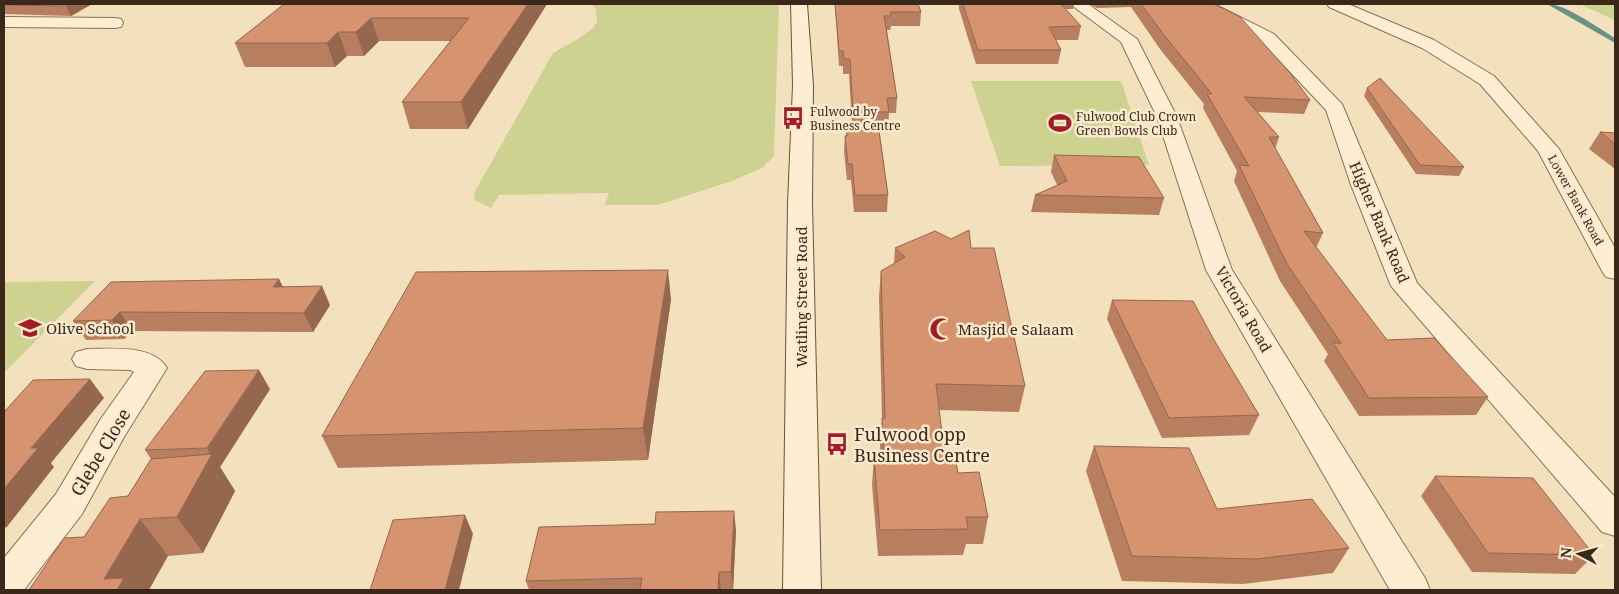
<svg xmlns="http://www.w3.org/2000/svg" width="1619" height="594" font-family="'Noto Serif',serif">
	<rect width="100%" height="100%" fill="#f3e0bd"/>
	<g fill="#ced290">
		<polygon points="591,4 779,4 774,156 762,168 732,181 658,205 605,205 609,193 499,195 491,208 475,200 474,193 553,53 578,39 592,29 597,22 596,9"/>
		<polygon points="1579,4 1615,4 1615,20"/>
		<polygon points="971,81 1121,81 1149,165 1000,166"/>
		<polygon points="95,281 4,373 4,282"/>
	</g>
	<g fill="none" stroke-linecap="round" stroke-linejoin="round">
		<path fill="#689285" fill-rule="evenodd" d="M1547,4C1564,3 1600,29 1615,38V43Z"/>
		<defs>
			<g id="street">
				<polygon points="1070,4 1088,4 1137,39 1177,117 1232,270 1425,578 1430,590 1390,590 1206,270 1157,117 1121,42"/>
				<polygon points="1194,4 1214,4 1274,34 1342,104 1417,283 1615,497 1615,536 1602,532 1391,286 1351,185 1326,110 1262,42 1196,7"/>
				<polygon points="1327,4 1348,4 1434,40 1494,76 1559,149 1615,248 1615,279 1606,277 1602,271 1538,151 1480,84 1422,48 1329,7"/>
				<polygon points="4,17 115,18 121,19 123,23 121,27 115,28 4,27"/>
				<path d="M87,349C111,349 153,344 167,368L124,437L82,514L24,590H4V558L56,494L100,420L134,372L130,370L87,369L76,366L72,359L76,352Z"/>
			</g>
			<polygon id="secondary" points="791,4 807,4 813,85 812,203 821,590 783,590 788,203 793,85"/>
		</defs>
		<use href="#street" stroke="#8d6f54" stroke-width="2"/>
		<use href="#secondary" stroke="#6e5038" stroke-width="2"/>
		<use href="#street" fill="#fdedd2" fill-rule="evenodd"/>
		<use href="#secondary" fill="#fdedd2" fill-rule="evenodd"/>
	</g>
	<g fill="#b77e5f">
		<polygon points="4,4 92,4 71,16 4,14"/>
		<polygon points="284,4 547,4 468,129 410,129 402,102 450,41 379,41 364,56 347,56 335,67 245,67 235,43"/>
		<polygon points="835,4 918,4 921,12 920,26 891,26 890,30 887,30 897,98 896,113 889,113 888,128 879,128 888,195 887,212 854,212 851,180 847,180 844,152 845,136 846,136 847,124 852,124 849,74 843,74 843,66 839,66"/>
		<polygon points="959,4 1074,4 1073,9 1065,9 1081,26 1078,40 1056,40 1061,50 1058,64 976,64 959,9"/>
		<polygon points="1090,4 1214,4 1310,100 1304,114 1258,112 1279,137 1275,149 1323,233 1316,248 1387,340 1488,397 1476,415 1359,416 1324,361 1328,354 1280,281 1234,181 1237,171 1203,108 1204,104 1160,49 1131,7 1097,8"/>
		<polygon points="1367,88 1464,167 1459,176 1416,174 1364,96"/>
		<polygon points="1600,132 1615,133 1615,169 1589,149"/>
		<polygon points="1054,155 1164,198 1159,215 1031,212 1035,195 1057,185 1051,172"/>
		<polygon points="951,239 971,248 1025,386 1019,412 939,410 945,457 958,473 988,517 983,544 966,544 963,555 878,556 872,484 874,457 880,457 880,444 882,418 879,297 881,271 894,264 895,248"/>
		<polygon points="279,279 283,287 330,305 313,332 132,331 124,339 86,340 73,321"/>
		<polygon points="671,299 648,460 338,468 322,436"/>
		<polygon points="1112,300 1214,340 1259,415 1249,435 1162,438 1107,319"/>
		<polygon points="270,389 220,467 235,491 203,553 168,556 84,537 128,496 151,459 145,450"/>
		<polygon points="1094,446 1217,509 1349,548 1333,573 1243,584 1122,581 1086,471"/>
		<polygon points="1435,476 1594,555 1575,574 1472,572 1421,496"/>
		<polygon points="736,530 733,590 529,590 526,581"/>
	</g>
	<g fill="#95674e">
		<polygon points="71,4 92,4 71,16 66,6"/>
		<polygon points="528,4 547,4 468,129 461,102"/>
		<polygon points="371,18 379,41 364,56 356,32"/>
		<polygon points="338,32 347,56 335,67 327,43"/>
		<polygon points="668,270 671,299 648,460 643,428"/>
		<polygon points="279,279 288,298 273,287"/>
		<polygon points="322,286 330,305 313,332 304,313"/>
		<polygon points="120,312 132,331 124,339 112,320"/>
		<polygon points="259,370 270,389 220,467 235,491 203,553 177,517 211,455 207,448"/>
		<polygon points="90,379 104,398 51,463 54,467 6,528 4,525 4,489 31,448"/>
		<polygon points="734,511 736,530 733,590 731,572"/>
		<polygon points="465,515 473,534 459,590 445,590"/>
		<polygon points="140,519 168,556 149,590 114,590 104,579"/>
		<polygon points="719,572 721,590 718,590"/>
	</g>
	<g fill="#d5936f" stroke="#95674e">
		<polygon points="4,4 71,4 66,6 4,5"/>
		<polygon points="284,4 528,4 461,102 402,102 469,18 371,18 356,32 338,32 327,43 235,43"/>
		<polygon points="835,4 918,4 921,12 890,12 891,16 884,16 897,98 887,98 889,112 853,112 850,59 844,59 843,51 839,51"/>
		<polygon points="963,4 1061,4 1081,26 1049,27 1061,50 978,50"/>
		<polygon points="1141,4 1214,4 1240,17 1290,73 1310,100 1244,97 1279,137 1269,137 1323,233 1304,231 1387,340 1434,338 1488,397 1369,398 1333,343 1341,343 1287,264 1239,165 1249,166 1207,94 1212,94 1164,35"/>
		<polygon points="1380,78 1464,167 1420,165 1367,88"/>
		<polygon points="847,124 878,124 888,195 855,195 852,164 848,164 845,136 847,136"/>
		<polygon points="1600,132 1615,133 1615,144"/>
		<polygon points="1054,155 1139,157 1164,198 1035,195 1067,181"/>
		<polygon points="969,230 971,248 994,248 1025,386 936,384 945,457 955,457 958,473 979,472 988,517 966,517 968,529 880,530 874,457 884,457 882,418 885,418 881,271 905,257 895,248 935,231 951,239"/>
		<polygon points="668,270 643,428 322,436 416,272"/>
		<polygon points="279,279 273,287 322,286 304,313 120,312 112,320 73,321 111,282"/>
		<polygon points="1112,300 1193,301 1214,340 1259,415 1169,418"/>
		<polygon points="259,370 207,448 145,450 205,371"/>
		<polygon points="90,379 31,448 38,448 4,489 4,412 33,380"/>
		<polygon points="1094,446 1189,448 1217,509 1312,499 1349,548 1256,559 1132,556"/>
		<polygon points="212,454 177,517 140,519 104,579 124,578 117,590 29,590 64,538 84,537 110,498 128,496 151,459"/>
		<polygon points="1435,476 1533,478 1594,555 1488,553"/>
		<polygon points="734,511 731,572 719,572 718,590 640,590 642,578 526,581 539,527 655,524 656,512"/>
		<polygon points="465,515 445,590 370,590 393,520"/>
	</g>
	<defs>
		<symbol id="bus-bare" viewBox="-9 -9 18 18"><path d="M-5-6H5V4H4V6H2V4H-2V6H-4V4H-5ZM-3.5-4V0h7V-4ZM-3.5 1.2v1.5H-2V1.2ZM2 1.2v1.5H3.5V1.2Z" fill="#a31d26" stroke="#f9eace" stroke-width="2.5" paint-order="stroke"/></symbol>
		<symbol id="stadium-bare" viewBox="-9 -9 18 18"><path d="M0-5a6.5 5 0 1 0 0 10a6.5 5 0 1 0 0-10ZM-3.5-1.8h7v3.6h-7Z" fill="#a31d26" stroke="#f9eace" stroke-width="2.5" paint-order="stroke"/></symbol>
		<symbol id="school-bare" viewBox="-9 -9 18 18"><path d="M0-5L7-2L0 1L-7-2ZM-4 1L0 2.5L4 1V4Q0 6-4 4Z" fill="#a31d26" stroke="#f9eace" stroke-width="2.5" paint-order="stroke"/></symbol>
		<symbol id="mosque-bare" viewBox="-9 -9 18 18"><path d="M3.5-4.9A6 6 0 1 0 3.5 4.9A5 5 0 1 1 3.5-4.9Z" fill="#a31d26" stroke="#f9eace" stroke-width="2.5" paint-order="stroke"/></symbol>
	</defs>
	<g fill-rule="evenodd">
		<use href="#bus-bare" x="777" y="102" width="32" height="32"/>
		<use href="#stadium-bare" x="1044" y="107" width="32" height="32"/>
		<use href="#school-bare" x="14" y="312" width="32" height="32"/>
		<use href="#mosque-bare" x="925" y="313" width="32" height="32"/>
		<use href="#bus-bare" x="821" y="428" width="32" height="32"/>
	</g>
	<g text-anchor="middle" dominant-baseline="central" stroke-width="5" stroke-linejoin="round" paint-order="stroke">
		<g font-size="12" fill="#3a281b" stroke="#f9eace" text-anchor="start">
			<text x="810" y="111">Fulwood by<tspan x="810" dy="14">Business Centre</tspan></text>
			<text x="1076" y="116">Fulwood Club Crown<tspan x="1076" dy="14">Green Bowls Club</tspan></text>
		</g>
		<g font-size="12" fill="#3a281b" stroke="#f9eace">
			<text transform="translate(1576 200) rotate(61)">Lower Bank Road</text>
		</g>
		<g font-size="15" fill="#3a281b" stroke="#f9eace">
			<text transform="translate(1380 222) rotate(67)">Higher Bank Road</text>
			<text transform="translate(801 297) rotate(-90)">Watling Street Road</text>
			<text transform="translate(1244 309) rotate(60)">Victoria Road</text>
		</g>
		<g font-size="15" fill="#3a281b" stroke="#f9eace" text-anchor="start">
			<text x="46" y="328">Olive School</text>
			<text x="958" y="329">Masjid e Salaam</text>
		</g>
		<g font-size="18" fill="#3a281b" stroke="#f9eace" text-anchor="start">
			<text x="854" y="434">Fulwood opp<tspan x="854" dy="21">Business Centre</tspan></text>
		</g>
		<g font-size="18" fill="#3a281b" stroke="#f9eace">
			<text transform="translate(100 452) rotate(-59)">Glebe Close</text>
		</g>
	</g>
	<rect width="1619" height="594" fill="none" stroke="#3a281b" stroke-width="10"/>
	<g transform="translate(1579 554) rotate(276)" stroke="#f9eace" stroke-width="4" paint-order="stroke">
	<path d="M0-4L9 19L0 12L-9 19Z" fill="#3a281b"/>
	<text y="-8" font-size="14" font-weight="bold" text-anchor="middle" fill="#3a281b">N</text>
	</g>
</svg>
